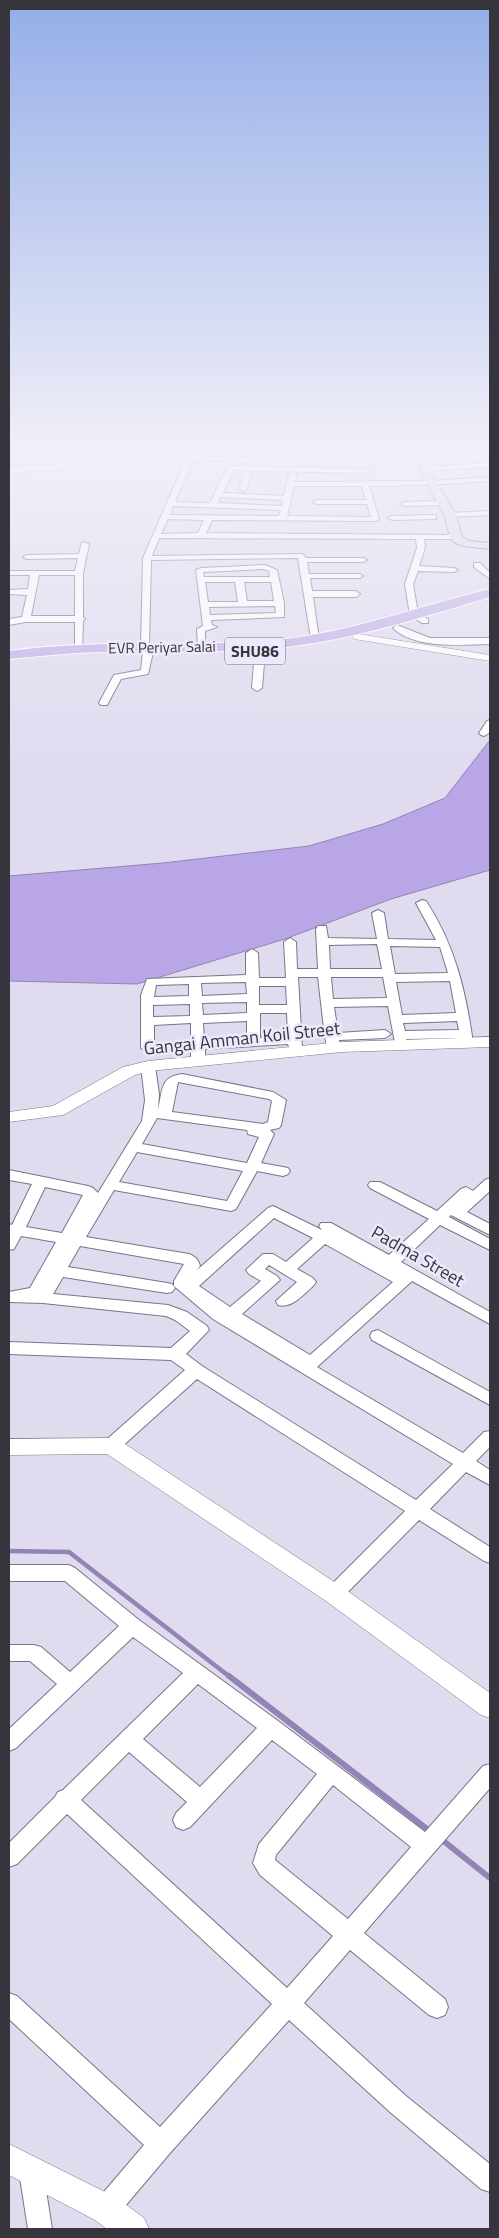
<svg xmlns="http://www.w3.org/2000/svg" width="499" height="2238" font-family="'Titillium Web',sans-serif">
	<rect width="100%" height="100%" fill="#e0dbef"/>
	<polygon fill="#b9a6e7" stroke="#9284b4" points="490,740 490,870 391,899 285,939 137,984 9,981 9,876 163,863 309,846 383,824 445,798"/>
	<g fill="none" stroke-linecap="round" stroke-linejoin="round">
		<polyline stroke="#9284b4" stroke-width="4.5" points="9,1551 69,1552 230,1677"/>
		<g stroke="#9284b4" stroke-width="6">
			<polyline points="229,1676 431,1832"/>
			<polyline points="441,1839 490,1878"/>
		</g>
		<defs>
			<g id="minor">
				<path d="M192,445H199L195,456L246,458L250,460L246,462L193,460L175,502L210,503L227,468L231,466L367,469L371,471L367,473L252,471L247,489L243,491L239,489L245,470H234L223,493L284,496L289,474L293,472L297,474L295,482L431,481L490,477V481L431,485L369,486L379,519L375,521L212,520L206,533L459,535L460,537L456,539H424L425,548L419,566L454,568L458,570L454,572L418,571L413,584L418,614L428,619V623H422L410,615L405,584L417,548L416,539L159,538L152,556L302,554L306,558H363L367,560L363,562H307L309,574H359L363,576L359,578H310L312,591H356L360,594L356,597H313L319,639L315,642L311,639L298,558L151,560L149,647L145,650L141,647L143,558ZM294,486H362L366,500H317L313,502L317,504H367L371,517L287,516ZM220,497L283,500L282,506L218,503ZM173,506L281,510L279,516L170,515ZM168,519L204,520L198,533L161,534Z"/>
				<polygon points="233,445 304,445 305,447 302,449 240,447 239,451 382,455 386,457 382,459 235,455 231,453"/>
				<polygon points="9,448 77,449 80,451 77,453 9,452"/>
				<polygon points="490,463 490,467 424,471 420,469 424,467"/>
				<polygon points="443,501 446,501 446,505 404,506 400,504 404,502"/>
				<polygon points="490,511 490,515 450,517 446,515 450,513"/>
				<polygon points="433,515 436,515 436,519 392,520 388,518 392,516"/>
				<path d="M82,542L89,544L83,573V617L85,619L83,621L82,650L75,648V622H26L9,625V619L22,617L27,595L9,594V590L28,589L30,575H9V571H75L78,558L27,559L23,557L27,555L79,554ZM39,575H75V616H31Z"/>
				<polygon points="474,563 480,563 490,573 490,579 474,567"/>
				<path d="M265,565L277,570L284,603V617L211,620L212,625L217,627L205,631V646L198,648L197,629L203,626L196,570L201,568ZM264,569L269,571L270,577H204L203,572ZM205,582H235L238,602H208ZM244,582H271L274,601H247ZM275,606L276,613L210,615L209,607Z"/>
				<path d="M397,625L430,638H490V644C462,645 414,649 393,628Z"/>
				<polygon points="260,648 265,651 262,688 257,691 252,688 255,651"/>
				<polygon points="148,649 153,652 148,674 121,679 107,705 101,705 99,703 114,675 141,670 143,652"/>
				<polygon points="490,720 489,733 484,736 481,735 479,733 487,721"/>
				<path d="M422,900L426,901C455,945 466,992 473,1043L472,1046H462L460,1038L406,1039L408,1045L406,1048H396L388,1006L334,1007L338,1033L385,1030L391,1034L385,1038L339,1040L340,1048L338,1051H328L325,1037L318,977H298L302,1048L300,1051H290L288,1044L205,1049V1061L198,1065L191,1061V1050L148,1052L141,1048V995L147,979L246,975V953L252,949L258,953L259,978H286L284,942L290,938L296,942L297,969H318L316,929L318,926H326L328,938L377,939L372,913L378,910L384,913L388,939L436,940L416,903ZM329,945L377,944L382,969H330ZM390,946L440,947L448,973L395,974ZM331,977H383L387,998L333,999ZM450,981L456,1013L402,1015L396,982ZM246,982L247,994L202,996L201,983ZM189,984V996L154,997L156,985ZM259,986H286L287,1005H259ZM247,1002V1013L203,1015L202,1003ZM190,1004V1016L153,1017V1005ZM260,1013H287L288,1036L260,1038ZM247,1021V1039L204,1042L203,1023ZM457,1021L459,1030L405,1031L403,1023ZM191,1023V1042L154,1044V1025Z"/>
				<path d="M148,1062L155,1066L159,1094L158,1110C163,1091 159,1077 182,1074L273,1092L286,1100L281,1125L279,1128L270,1130L274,1134L261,1163L288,1168L290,1171L288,1174L283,1176L257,1171L236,1209L231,1211L114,1190L86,1237L189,1254C196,1257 198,1259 200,1266L197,1270L268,1208L273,1206L322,1230L319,1226L321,1223H331L389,1255L429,1219L370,1188L368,1185L370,1182H380L437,1211L461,1189L466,1187L473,1191L485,1180L490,1178V1191L467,1212L490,1224V1235L451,1215L449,1217L490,1239V1250L440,1225L401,1262L490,1312V1324L412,1281L317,1367L463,1453L484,1432L490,1431V1447L476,1461L490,1470V1485L466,1472L430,1509L490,1547V1563L484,1561L419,1520L341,1599L334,1602L327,1599L325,1594L327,1589L405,1511L197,1379L117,1451L111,1453L105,1451L102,1446L105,1441L185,1370L171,1360L9,1354V1342L171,1348L190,1331L175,1320L166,1316L43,1303L9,1302V1292L30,1288L56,1242L21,1236L14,1249L9,1250V1224L12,1225L32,1184L9,1180V1170L88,1186L93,1188L98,1193L142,1121L145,1100L141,1066ZM178,1082L269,1099L272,1101L268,1122L263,1124L172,1112ZM157,1118L247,1130L248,1134L259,1137L247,1163L142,1144ZM137,1152L243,1171L227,1201L119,1182ZM45,1187L83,1195L62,1233L26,1227ZM274,1218L313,1238L286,1262L273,1254H263L246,1270L249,1274L261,1281L230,1307L199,1286ZM325,1244L393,1282L310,1355L242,1314L280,1280L277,1276L265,1269L269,1265L297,1282L276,1301L278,1305C292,1309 304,1294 313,1286L316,1282L313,1278L297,1269ZM80,1246L184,1264L174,1281V1286L213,1319L453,1464L416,1500L202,1366L186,1354L209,1330L207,1326L187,1312L168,1305L53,1294L63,1277L167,1293L172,1292L175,1288L172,1284L167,1283L68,1267Z"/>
				<polygon points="378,1330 490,1392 490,1405 372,1340 370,1336 372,1332"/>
				<path d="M9,1565H69L75,1568L139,1620L278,1721L425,1832L483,1766L490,1764V1788L364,1933L445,1999L448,2007L445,2015L437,2018L429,2015L350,1950L304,2003L406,2096L490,2164V2192L481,2189L390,2112L289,2020L170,2153L115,2218L106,2221L97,2218L94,2209L97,2200L144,2145L9,2019V1993L17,1996L160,2127L272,2004L67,1814L17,1864L9,1867V1843L55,1797L58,1792L63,1790L183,1673L133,1637L16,1748L9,1751V1729L57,1684L30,1661H9V1645H34L41,1647L70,1672L119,1626L65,1581H9ZM198,1684L257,1728L200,1787L143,1739ZM272,1740L317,1774L259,1844L253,1863L260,1875L333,1936L287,1988L81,1800L129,1752L187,1802L176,1813L173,1820L176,1827L183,1830L190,1827ZM333,1785L411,1847L348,1919L275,1860L276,1855Z"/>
				<polygon points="31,2159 40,2162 43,2171 52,2229 28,2229 19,2171 22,2162"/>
			</g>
			<g id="tertiary">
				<polygon points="76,445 85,445 68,469 9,473 9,467 62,464"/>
				<polygon points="358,634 490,655 490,661 354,639 352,637"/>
				<polygon points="490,1037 490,1047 342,1052 149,1071 135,1075 63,1115 9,1122 9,1112 53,1106 123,1067 148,1061 342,1042"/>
				<polygon points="111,1438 119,1440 342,1587 490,1693 490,1718 481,1715 326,1601 107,1454 9,1455 9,1439"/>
				<polygon points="9,2144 117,2198 144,2218 149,2229 107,2229 95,2220 9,2175"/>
			</g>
			<polygon id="secondary" points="419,445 429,445 429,469 456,515 462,537 469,541 490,543 490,549 464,546 455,543 450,537 444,515 419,469"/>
			<path id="primary" d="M490,589V597C417,619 342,643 266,649C213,653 160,651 107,652C74,652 41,656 9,659V651C94,639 180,647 266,641C343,635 415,607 490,589Z"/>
		</defs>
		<use href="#minor" stroke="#797586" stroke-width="2"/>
		<use href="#tertiary" stroke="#797586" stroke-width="1"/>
		<use href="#secondary" stroke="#797586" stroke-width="2"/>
		<use href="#primary" stroke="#fff" stroke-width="2"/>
		<use href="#minor" fill="#fff" fill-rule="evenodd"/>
		<use href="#tertiary" fill="#fff" fill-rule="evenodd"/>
		<use href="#secondary" fill="#e0d7f2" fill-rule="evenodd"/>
		<use href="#primary" fill="#c1b0e5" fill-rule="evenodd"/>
	</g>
	<linearGradient id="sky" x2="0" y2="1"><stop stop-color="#95aee8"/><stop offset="0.59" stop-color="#f1eff8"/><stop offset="1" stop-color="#f1eff8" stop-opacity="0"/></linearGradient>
	<rect width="499" height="759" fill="url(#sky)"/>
	<g text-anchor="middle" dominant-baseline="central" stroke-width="5" stroke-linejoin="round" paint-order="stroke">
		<g font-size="15" fill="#36343c" stroke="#ede8fc">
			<text transform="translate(162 647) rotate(-1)">EVR Periyar Salai</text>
		</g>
		<rect fill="#ede8fc" stroke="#6d6a76" stroke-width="1" x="225" y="637.5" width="60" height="27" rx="4"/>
		<g font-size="16" font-weight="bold" fill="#36343c">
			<text x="255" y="651">SHU86</text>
		</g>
		<g font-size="18" fill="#36343c" stroke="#ede8fc">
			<text transform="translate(242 1038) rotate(-6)">Gangai Amman Koil Street</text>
			<text transform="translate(418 1256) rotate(30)">Padma Street</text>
		</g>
	</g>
	<rect width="499" height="2238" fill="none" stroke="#36343c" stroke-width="20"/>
</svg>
